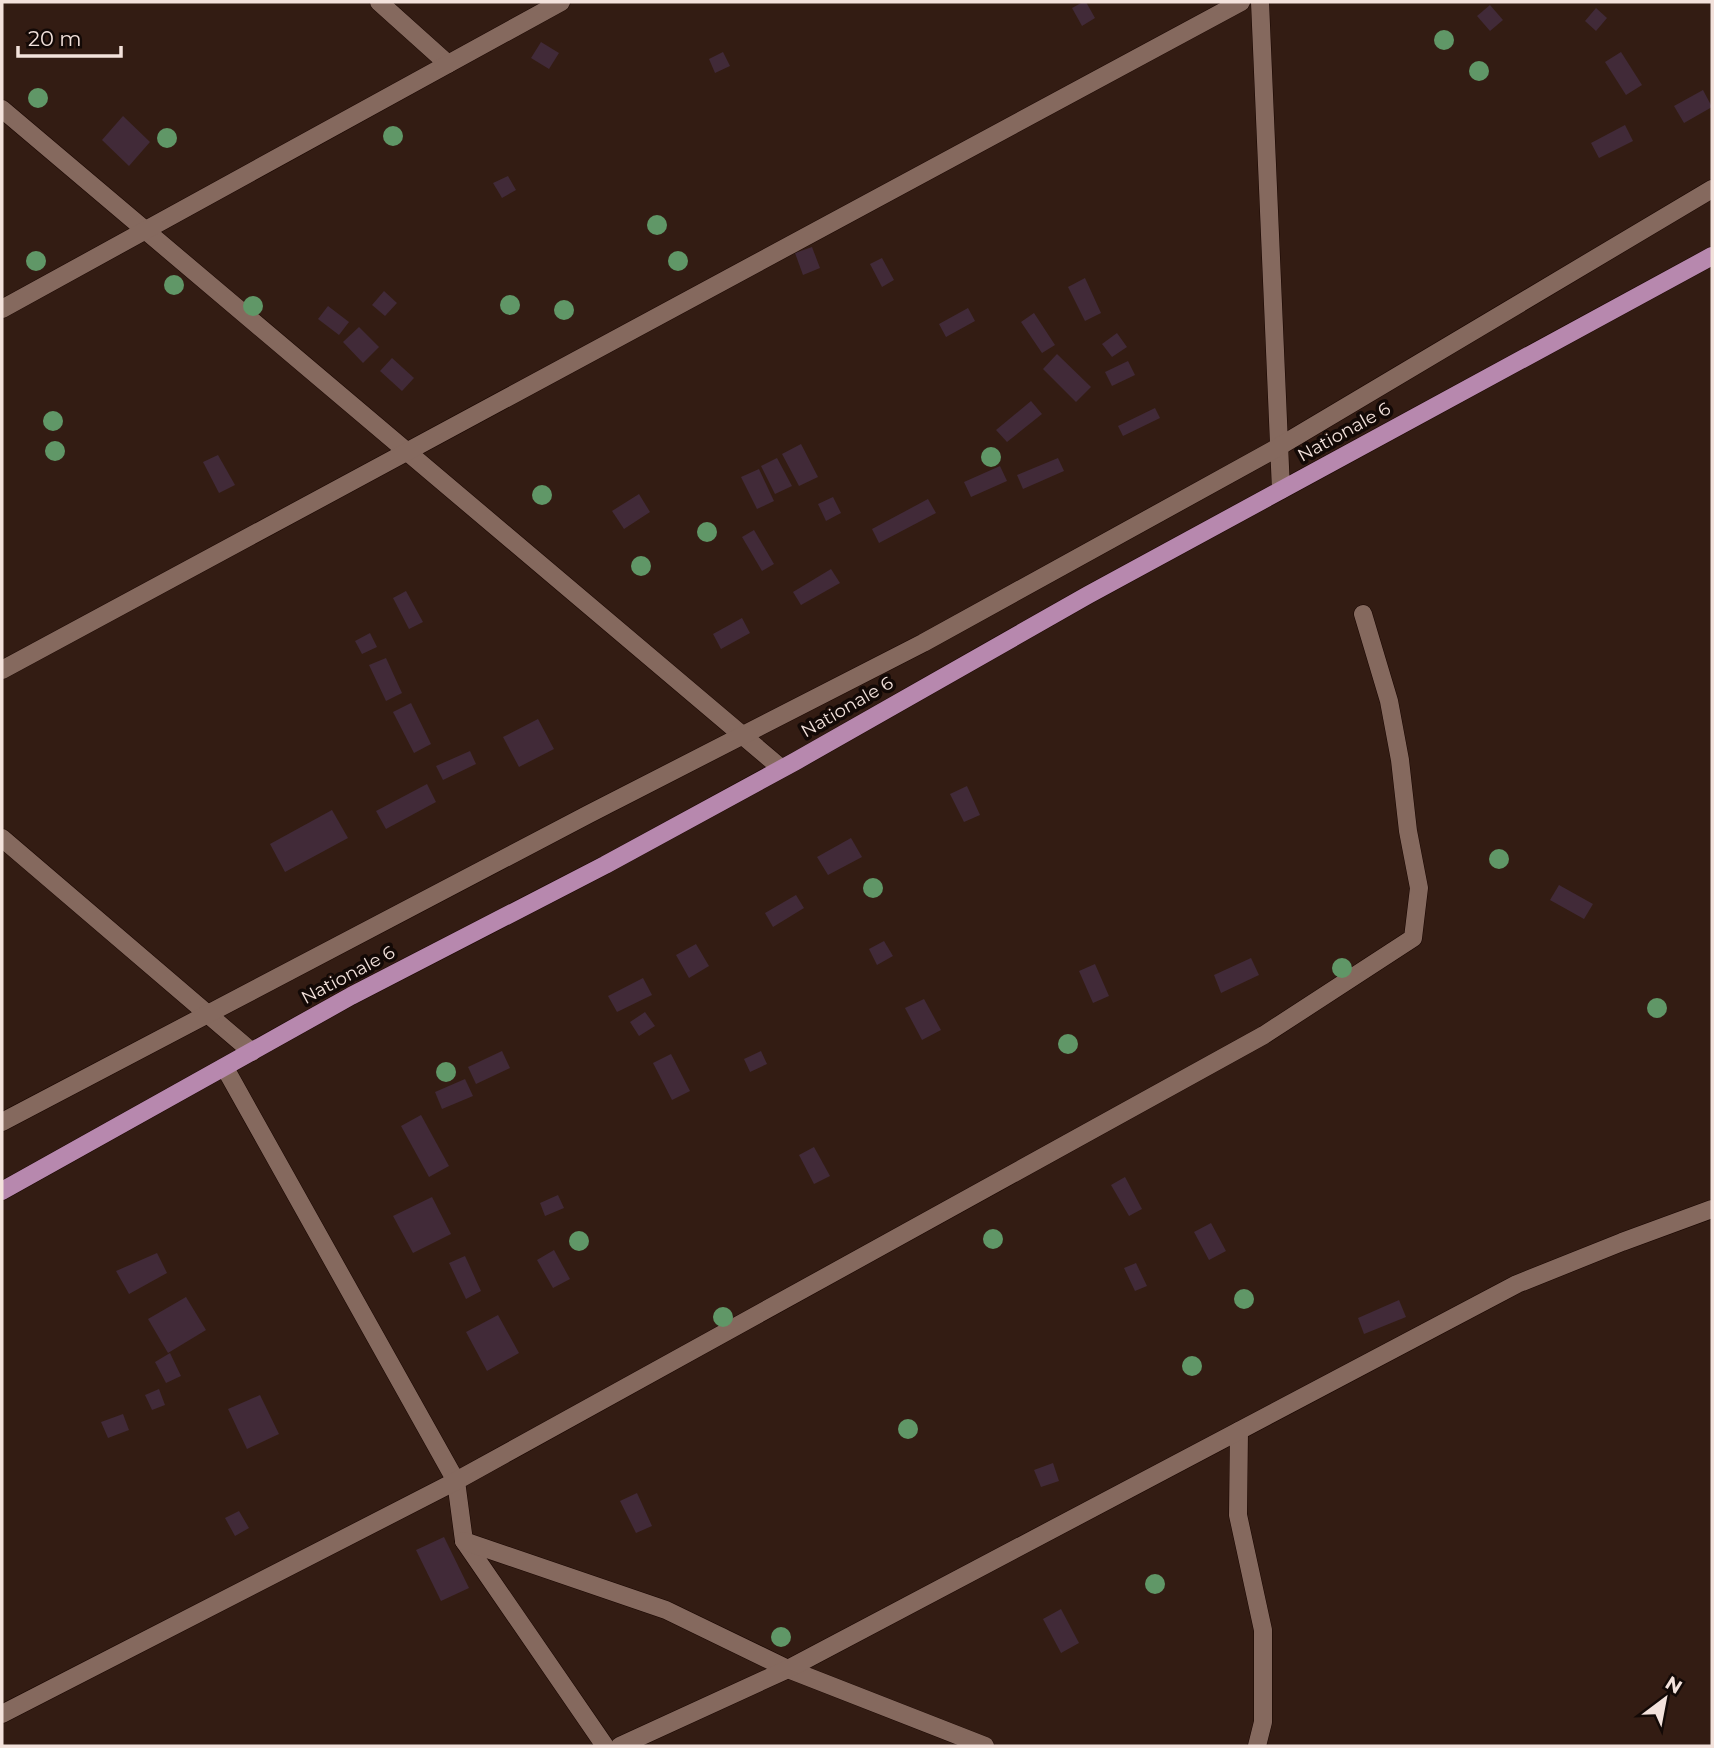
<svg xmlns="http://www.w3.org/2000/svg" width="1714" height="1748" font-family="Montserrat,sans-serif">
	<rect width="100%" height="100%" fill="#331c13"/>
	<g fill="#412a38">
		<polygon points="1083,2 1086,2 1095,18 1082,26 1072,8"/>
		<polygon points="1490,5 1503,20 1490,31 1477,16"/>
		<polygon points="1596,8 1607,18 1596,31 1585,21"/>
		<polygon points="541,42 559,53 549,69 531,58"/>
		<polygon points="723,52 730,66 715,73 709,59"/>
		<polygon points="1621,52 1642,85 1626,95 1605,62"/>
		<polygon points="1703,90 1712,107 1684,123 1674,106"/>
		<polygon points="123,116 150,142 129,166 102,140"/>
		<polygon points="1625,125 1633,141 1599,158 1591,143"/>
		<polygon points="508,176 516,190 502,198 493,183"/>
		<polygon points="812,247 820,268 803,275 795,253"/>
		<polygon points="882,258 894,280 882,287 870,264"/>
		<polygon points="1085,278 1101,313 1085,321 1068,287"/>
		<polygon points="384,291 397,303 385,316 372,305"/>
		<polygon points="328,306 349,322 339,335 318,319"/>
		<polygon points="968,308 975,321 946,337 939,324"/>
		<polygon points="1034,313 1055,345 1042,353 1021,322"/>
		<polygon points="359,327 379,347 363,363 343,342"/>
		<polygon points="1117,333 1127,347 1112,357 1102,344"/>
		<polygon points="1057,354 1091,387 1076,402 1043,369"/>
		<polygon points="392,358 414,378 402,391 380,371"/>
		<polygon points="1128,361 1135,375 1112,386 1105,372"/>
		<polygon points="1031,401 1042,414 1007,442 996,430"/>
		<polygon points="1155,408 1160,418 1123,436 1118,426"/>
		<polygon points="801,444 818,477 799,486 782,454"/>
		<polygon points="218,455 235,485 219,493 203,462"/>
		<polygon points="777,458 792,486 775,494 761,466"/>
		<polygon points="1058,458 1064,471 1023,489 1017,475"/>
		<polygon points="1000,466 1007,481 971,497 964,482"/>
		<polygon points="759,469 774,501 757,509 741,477"/>
		<polygon points="639,494 650,512 624,529 612,511"/>
		<polygon points="833,497 841,513 826,521 818,504"/>
		<polygon points="928,499 936,513 879,543 872,529"/>
		<polygon points="754,530 774,564 762,571 742,537"/>
		<polygon points="831,569 840,583 801,605 793,592"/>
		<polygon points="406,591 423,622 409,629 393,598"/>
		<polygon points="742,618 750,633 721,649 713,634"/>
		<polygon points="370,633 377,647 362,654 355,641"/>
		<polygon points="386,658 402,693 386,701 369,665"/>
		<polygon points="411,703 431,744 414,753 393,712"/>
		<polygon points="538,719 554,749 519,767 503,737"/>
		<polygon points="470,751 476,764 443,780 436,766"/>
		<polygon points="427,784 436,802 386,829 376,811"/>
		<polygon points="967,786 980,815 964,822 950,794"/>
		<polygon points="332,810 348,838 285,872 270,844"/>
		<polygon points="851,838 862,857 828,875 817,857"/>
		<polygon points="1559,885 1593,904 1584,919 1550,900"/>
		<polygon points="796,895 804,908 773,927 765,913"/>
		<polygon points="884,941 893,956 877,965 869,949"/>
		<polygon points="696,944 709,966 689,978 676,955"/>
		<polygon points="1251,958 1259,975 1221,993 1214,975"/>
		<polygon points="1095,964 1109,996 1093,1003 1079,971"/>
		<polygon points="643,978 652,995 617,1012 608,996"/>
		<polygon points="924,999 941,1030 922,1040 905,1008"/>
		<polygon points="645,1012 655,1026 639,1036 630,1022"/>
		<polygon points="502,1051 510,1068 476,1084 468,1067"/>
		<polygon points="761,1051 767,1064 750,1072 744,1059"/>
		<polygon points="671,1054 690,1091 672,1100 653,1063"/>
		<polygon points="465,1079 473,1096 442,1109 435,1092"/>
		<polygon points="421,1115 449,1166 429,1177 401,1126"/>
		<polygon points="814,1147 830,1176 814,1184 799,1155"/>
		<polygon points="1125,1177 1142,1209 1129,1216 1111,1185"/>
		<polygon points="558,1195 564,1208 545,1216 540,1203"/>
		<polygon points="432,1197 451,1234 413,1253 393,1216"/>
		<polygon points="1211,1223 1226,1251 1209,1260 1194,1232"/>
		<polygon points="554,1250 570,1279 553,1288 537,1260"/>
		<polygon points="157,1253 167,1273 129,1294 116,1271"/>
		<polygon points="465,1256 481,1291 466,1299 449,1263"/>
		<polygon points="1136,1263 1147,1286 1135,1291 1124,1268"/>
		<polygon points="186,1297 206,1330 168,1353 148,1319"/>
		<polygon points="1399,1300 1406,1317 1364,1334 1358,1318"/>
		<polygon points="498,1315 519,1353 487,1371 466,1332"/>
		<polygon points="170,1353 181,1376 166,1383 155,1362"/>
		<polygon points="159,1389 165,1405 152,1410 145,1395"/>
		<polygon points="260,1395 279,1434 247,1449 228,1409"/>
		<polygon points="123,1414 129,1430 108,1438 101,1422"/>
		<polygon points="1053,1463 1059,1481 1041,1487 1034,1470"/>
		<polygon points="637,1493 652,1526 636,1533 620,1501"/>
		<polygon points="239,1511 249,1528 235,1536 225,1518"/>
		<polygon points="444,1537 469,1588 441,1601 416,1550"/>
		<polygon points="1061,1609 1079,1643 1061,1653 1043,1619"/>
	</g>
	<g fill="none" stroke-linecap="round" stroke-linejoin="round">
		<defs>
			<g id="minor">
				<polyline points="379,2 448,64"/>
				<polyline points="1260,2 1281,490"/>
				<polyline points="2,109 781,768"/>
				<polyline points="2,309 561,2"/>
				<polyline points="2,670 1241,2"/>
				<polyline points="2,838 252,1052"/>
				<polyline points="225,1068 456,1481 464,1541 605,1746"/>
				<polyline points="2,1122 589,814 923,643 1275,449 1712,189"/>
				<polyline points="1239,1431 1238,1515 1263,1630 1263,1722 1257,1746"/>
				<polyline points="464,1541 666,1610 788,1669 985,1746"/>
				<polyline points="2,1714 456,1481 1264,1035 1413,938 1419,888 1408,831 1400,760 1389,701 1363,614"/>
				<polyline points="620,1746 788,1669 1517,1284 1622,1242 1712,1209"/>
			</g>
			<polyline id="primary" points="2,1191 351,996 605,865 796,761 1088,595 1712,256"/>
		</defs>
		<use href="#minor" stroke="#190601" stroke-width="19"/>
		<use href="#primary" stroke="#190601" stroke-width="19"/>
		<use href="#minor" stroke="#85695e" stroke-width="18"/>
		<use href="#primary" stroke="#b788ae" stroke-width="18"/>
	</g>
	<g fill="#609767">
		<circle cx="1444" cy="40" r="10"/>
		<circle cx="1479" cy="71" r="10"/>
		<circle cx="38" cy="98" r="10"/>
		<circle cx="393" cy="136" r="10"/>
		<circle cx="167" cy="138" r="10"/>
		<circle cx="657" cy="225" r="10"/>
		<circle cx="36" cy="261" r="10"/>
		<circle cx="678" cy="261" r="10"/>
		<circle cx="174" cy="285" r="10"/>
		<circle cx="510" cy="305" r="10"/>
		<circle cx="253" cy="306" r="10"/>
		<circle cx="564" cy="310" r="10"/>
		<circle cx="53" cy="421" r="10"/>
		<circle cx="55" cy="451" r="10"/>
		<circle cx="991" cy="457" r="10"/>
		<circle cx="542" cy="495" r="10"/>
		<circle cx="707" cy="532" r="10"/>
		<circle cx="641" cy="566" r="10"/>
		<circle cx="1499" cy="859" r="10"/>
		<circle cx="873" cy="888" r="10"/>
		<circle cx="1342" cy="968" r="10"/>
		<circle cx="1657" cy="1008" r="10"/>
		<circle cx="1068" cy="1044" r="10"/>
		<circle cx="446" cy="1072" r="10"/>
		<circle cx="993" cy="1239" r="10"/>
		<circle cx="579" cy="1241" r="10"/>
		<circle cx="1244" cy="1299" r="10"/>
		<circle cx="723" cy="1317" r="10"/>
		<circle cx="1192" cy="1366" r="10"/>
		<circle cx="908" cy="1429" r="10"/>
		<circle cx="1155" cy="1584" r="10"/>
		<circle cx="781" cy="1637" r="10"/>
	</g>
	<g text-anchor="middle" dominant-baseline="central" stroke-width="7" stroke-linejoin="round" paint-order="stroke">
		<g font-size="18" fill="#f3e2dc" stroke="#130906">
			<text transform="translate(1344 432) rotate(-29)">Nationale 6</text>
			<text transform="translate(847 707) rotate(-30)">Nationale 6</text>
			<text transform="translate(348 975) rotate(-28)">Nationale 6</text>
		</g>
	</g>
	<rect width="1714" height="1748" fill="none" stroke="#f3e2dc" stroke-width="7"/>
	<g transform="translate(1665 1699) rotate(32)" stroke="#130906" stroke-width="5" paint-order="stroke">
	<path d="M0-5L12 26L0 18L-12 26Z" fill="#f3e2dc"/>
	<text y="-10" font-size="19" font-weight="bold" text-anchor="middle" fill="#f3e2dc">N</text>
	</g>
	<path d="M18 46v10h103v-10" fill="none" stroke="#f3e2dc" stroke-width="3.5"/>
	<text x="28" y="46" font-size="21" fill="#f3e2dc" stroke="#130906" stroke-width="5" paint-order="stroke">20 m</text>
</svg>
